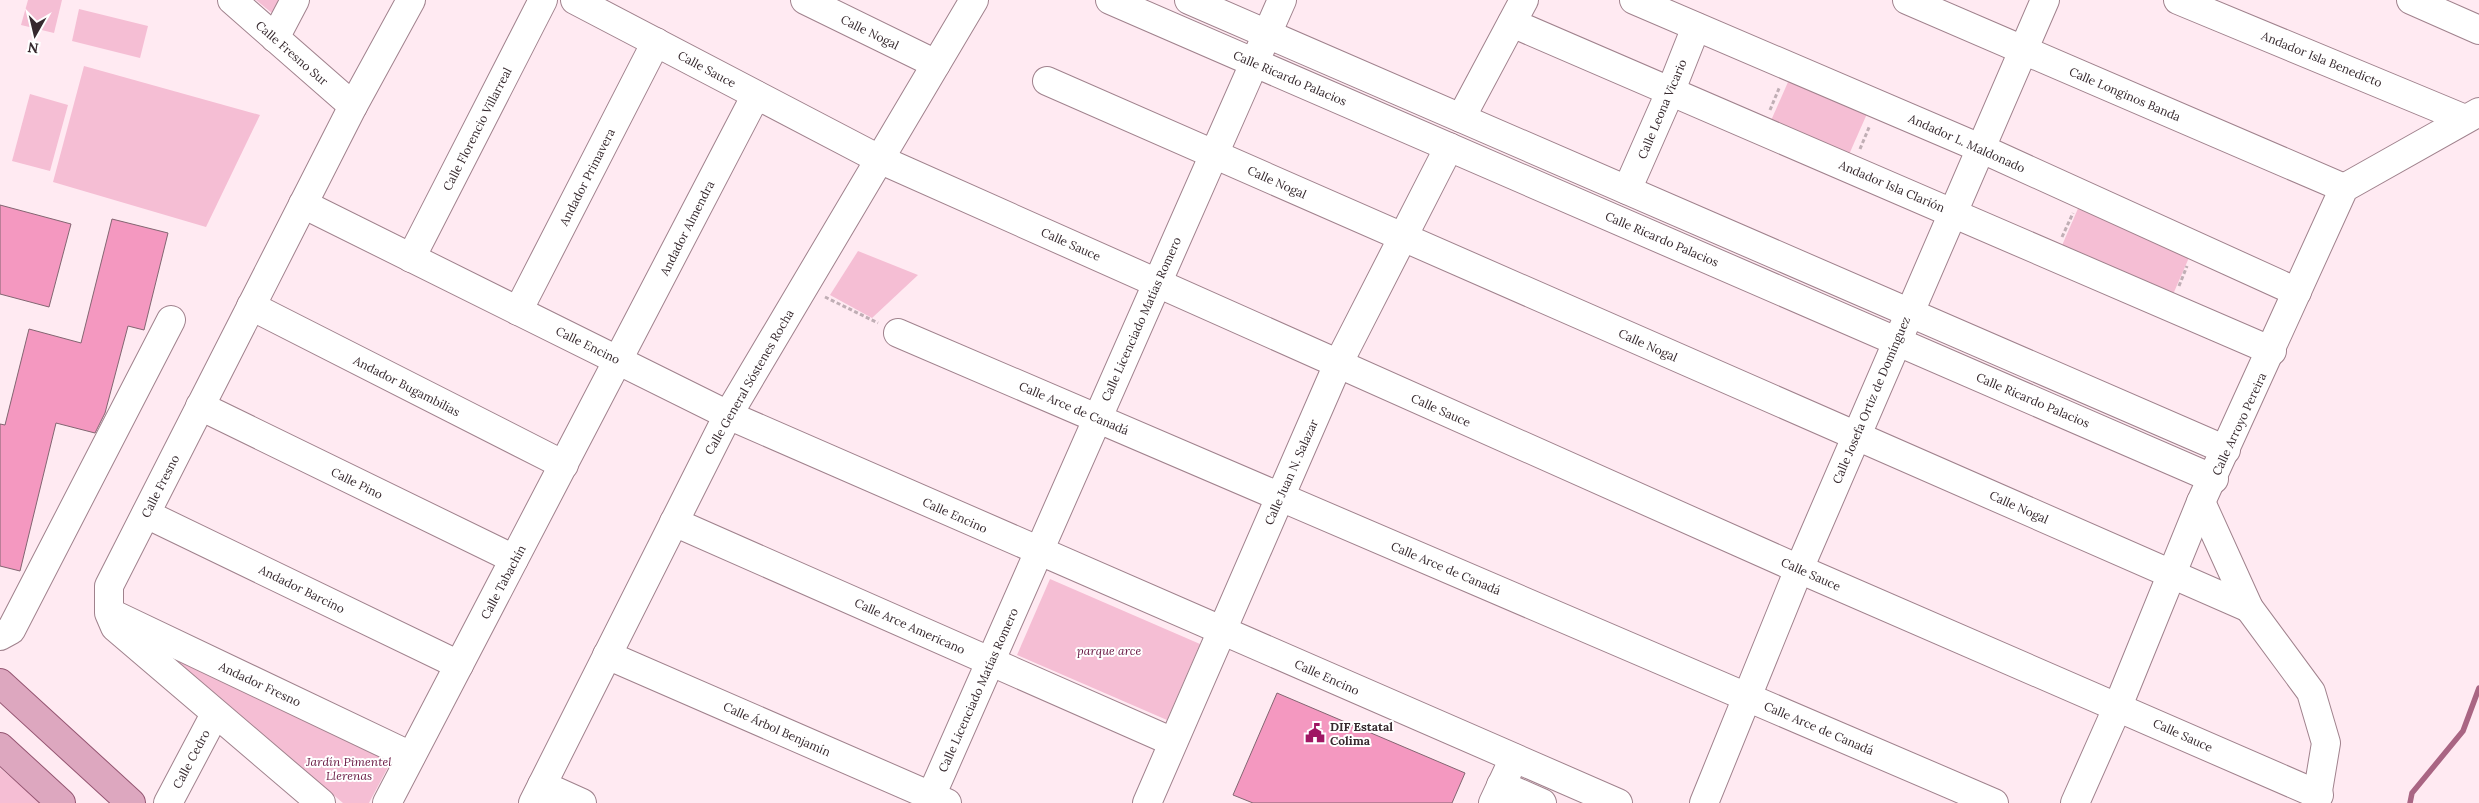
<svg xmlns="http://www.w3.org/2000/svg" width="2479" height="803" font-family="Lora,serif">
	<rect width="100%" height="100%" fill="#ffeaf2"/>
	<g fill="#f5bed4">
		<polygon points="28,0 62,0 54,33 21,25"/>
		<polygon points="256,0 287,0 278,18"/>
		<polygon points="79,9 148,26 140,58 72,41"/>
		<polygon points="84,66 260,115 206,227 53,182"/>
		<polygon points="1792,73 1870,107 1847,159 1769,125"/>
		<polygon points="30,94 68,105 50,171 12,161"/>
		<polygon points="2080,204 2191,253 2171,299 2060,250"/>
		<polygon points="858,251 918,275 872,318 830,295"/>
		<polygon points="1050,579 1200,644 1167,720 1017,655"/>
		<polygon points="148,639 394,756 369,803 343,803"/>
		<polygon points="0,768 41,803 0,803"/>
	</g>
	<g fill="none" stroke-linecap="round" stroke-linejoin="round">
		<polyline stroke="#a96583" stroke-width="5.5" points="2410,803 2412,793 2463,731 2479,688"/>
	</g>
	<g fill="#f498c0" stroke="#826571">
		<polygon points="0,205 71,224 49,307 0,294"/>
		<polygon points="112,219 168,233 144,330 128,326 105,413 95,433 56,423 20,571 0,566 0,424 5,425 29,329 81,343"/>
		<polygon points="1277,693 1465,773 1452,803 1253,803 1233,795"/>
	</g>
	<g fill="none" stroke-linecap="round" stroke-linejoin="round">
		<defs>
			<g id="minor">
				<polyline points="232,0 353,106"/>
				<polyline points="575,0 879,159 1799,569 2319,795"/>
				<polyline points="805,0 936,64"/>
				<polyline points="1110,0 2214,479"/>
				<polyline points="1189,0 2226,450"/>
				<polyline points="1634,0 1980,148 2297,292"/>
				<polyline points="1907,0 2344,188"/>
				<polyline points="2178,0 2465,119"/>
				<polyline points="2411,0 2479,30"/>
				<polyline points="1512,23 2272,351"/>
				<polyline points="275,38 295,0"/>
				<polyline points="1047,81 2249,608"/>
				<polyline points="1461,118 1524,0"/>
				<polyline points="1627,190 1671,90 1696,27"/>
				<polyline points="303,204 728,415 1618,803"/>
				<polyline points="411,258 543,0"/>
				<polyline points="251,306 564,465"/>
				<polyline points="518,311 656,42"/>
				<polyline points="898,333 1994,803"/>
				<polyline points="200,406 514,559"/>
				<polyline points="2201,502 2249,608 2311,692 2326,743 2316,803"/>
				<polyline points="146,514 459,665"/>
				<polyline points="674,522 1173,742"/>
				<polyline points="117,616 411,756"/>
				<polyline points="0,636 11,630 171,320"/>
				<polyline points="607,655 947,803"/>
				<polyline points="542,785 582,803"/>
				<polyline points="1501,785 1542,803"/>
				<polyline points="168,803 215,714"/>
				<polyline points="321,803 115,627 109,613 109,586 353,106 411,0"/>
				<polyline points="387,803 756,95"/>
				<polyline points="533,803 728,415 974,0"/>
				<polyline points="928,803 1282,0"/>
				<polyline points="1147,803 1338,364 1449,147"/>
				<polyline points="1493,803 1514,758"/>
				<polyline points="1704,803 1799,569 2045,0"/>
				<polyline points="2075,803 2118,706 2201,502 2344,188 2479,112"/>
			</g>
			<g id="major">
				<polyline points="0,683 131,803"/>
				<polyline points="0,747 61,803"/>
			</g>
		</defs>
		<use href="#minor" stroke="#a0828d" stroke-width="30"/>
		<use href="#major" stroke="#945571" stroke-width="30"/>
		<g stroke="#c0aeb5" stroke-width="3" stroke-dasharray="4 2.5" stroke-linecap="butt">
			<polyline points="1770,110 1780,86"/>
			<polyline points="1860,149 1870,125"/>
			<polyline points="2062,237 2073,213"/>
			<polyline points="2179,286 2187,266"/>
			<polyline points="825,297 878,323"/>
		</g>
		<use href="#minor" stroke="#fff" stroke-width="28"/>
		<use href="#major" stroke="#dda7bf" stroke-width="28"/>
	</g>
	<defs>
		<symbol id="civic-bare" viewBox="-9 -9 18 18"><path d="M-.6-6.5H3V-4.5H.6V-3L4-1V1h2V6H-6V1h2V-1L-.6-3ZM-1.2 2.5V6h2.4V2.5Z" fill="#9f1764" stroke="#fff" stroke-width="2.5" paint-order="stroke"/></symbol>
	</defs>
	<g fill-rule="evenodd">
		<use href="#civic-bare" x="1301" y="719" width="28" height="28"/>
	</g>
	<g text-anchor="middle" dominant-baseline="central" stroke-width="4" stroke-linejoin="round" paint-order="stroke">
		<g font-size="12" fill="#36292e" stroke="#fff">
			<text transform="translate(870 32) rotate(26)">Calle Nogal</text>
			<text transform="translate(292 53) rotate(41)">Calle Fresno Sur</text>
			<text transform="translate(2322 59) rotate(22)">Andador Isla Benedicto</text>
			<text transform="translate(707 69) rotate(28)">Calle Sauce</text>
			<text transform="translate(1290 78) rotate(23)">Calle Ricardo Palacios</text>
			<text transform="translate(2125 94) rotate(23)">Calle Longinos Banda</text>
			<text transform="translate(1662 109) rotate(-67)">Calle Leona Vicario</text>
			<text transform="translate(477 129) rotate(-63)">Calle Florencio Villarreal</text>
			<text transform="translate(1967 143) rotate(24)">Andador L. Maldonado</text>
			<text transform="translate(587 177) rotate(-63)">Andador Primavera</text>
			<text transform="translate(1277 182) rotate(24)">Calle Nogal</text>
			<text transform="translate(1892 186) rotate(23)">Andador Isla Clarión</text>
			<text transform="translate(687 228) rotate(-63)">Andador Almendra</text>
			<text transform="translate(1662 239) rotate(23)">Calle Ricardo Palacios</text>
			<text transform="translate(1071 244) rotate(24)">Calle Sauce</text>
			<text transform="translate(1141 319) rotate(-66)">Calle Licenciado Matías Romero</text>
			<text transform="translate(588 345) rotate(26)">Calle Encino</text>
			<text transform="translate(1648 345) rotate(24)">Calle Nogal</text>
			<text transform="translate(749 382) rotate(-60)">Calle General Sóstenes Rocha</text>
			<text transform="translate(407 386) rotate(27)">Andador Bugambilias</text>
			<text transform="translate(1871 400) rotate(-67)">Calle Josefa Ortiz de Domínguez</text>
			<text transform="translate(2033 400) rotate(23)">Calle Ricardo Palacios</text>
			<text transform="translate(1074 408) rotate(23)">Calle Arce de Canadá</text>
			<text transform="translate(1441 410) rotate(24)">Calle Sauce</text>
			<text transform="translate(2239 424) rotate(-65)">Calle Arroyo Pereira</text>
			<text transform="translate(1291 472) rotate(-66)">Calle Juan N. Salazar</text>
			<text transform="translate(357 483) rotate(26)">Calle Pino</text>
			<text transform="translate(160 486) rotate(-63)">Calle Fresno</text>
			<text transform="translate(2019 507) rotate(24)">Calle Nogal</text>
			<text transform="translate(955 515) rotate(24)">Calle Encino</text>
			<text transform="translate(1446 568) rotate(23)">Calle Arce de Canadá</text>
			<text transform="translate(1811 574) rotate(24)">Calle Sauce</text>
			<text transform="translate(503 582) rotate(-62)">Calle Tabachín</text>
			<text transform="translate(302 589) rotate(26)">Andador Barcino</text>
			<text transform="translate(910 626) rotate(24)">Calle Arce Americano</text>
			<text transform="translate(1327 677) rotate(24)">Calle Encino</text>
			<text transform="translate(260 684) rotate(25)">Andador Fresno</text>
			<text transform="translate(978 690) rotate(-66)">Calle Licenciado Matías Romero</text>
			<text transform="translate(1819 728) rotate(23)">Calle Arce de Canadá</text>
			<text transform="translate(777 729) rotate(24)">Calle Árbol Benjamín</text>
			<text transform="translate(2183 735) rotate(24)">Calle Sauce</text>
			<text transform="translate(191 759) rotate(-62)">Calle Cedro</text>
		</g>
		<g font-size="12" font-style="italic" fill="#661540" stroke="#fff">
			<text x="1109" y="650">parque arce</text>
			<text x="349" y="761">Jardín Pimentel<tspan x="349" dy="14">Llerenas</tspan></text>
		</g>
		<g font-size="12" font-weight="bold" fill="#36292e" stroke="#fff" text-anchor="start">
			<text x="1330" y="726">DIF Estatal<tspan x="1330" dy="14">Colima</tspan></text>
		</g>
	</g>
	<g transform="translate(35 35) rotate(188)" stroke="#ffffff" stroke-width="4" paint-order="stroke">
	<path d="M0-4L9 19L0 12L-9 19Z" fill="#36292e"/>
	<text y="-8" font-size="14" font-weight="bold" text-anchor="middle" fill="#36292e">N</text>
	</g>
</svg>
